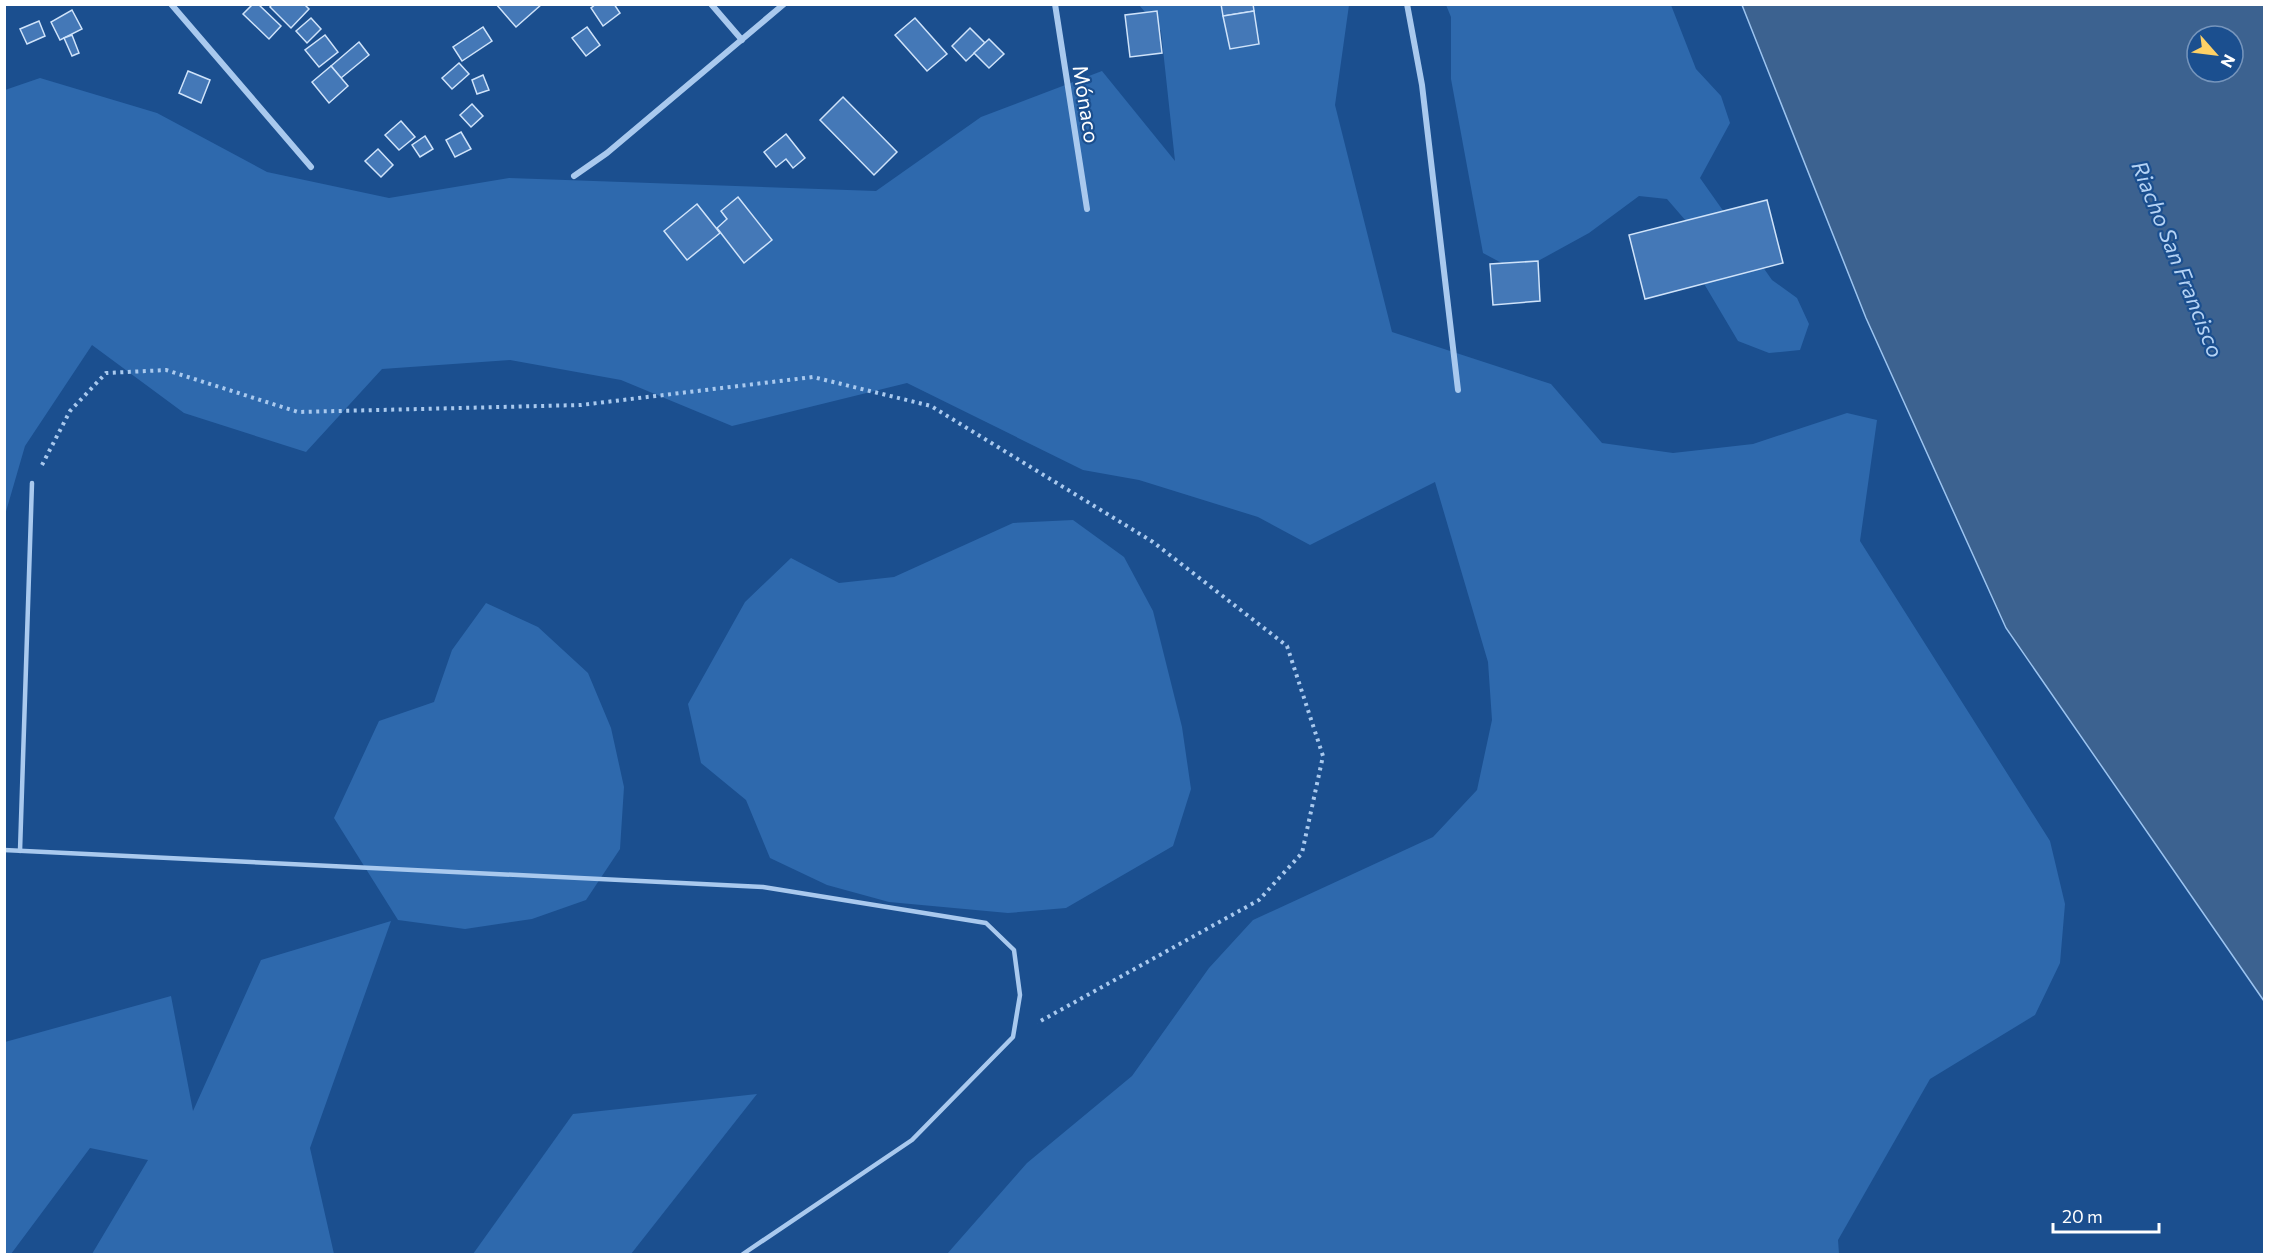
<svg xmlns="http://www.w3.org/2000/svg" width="2269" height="1259" font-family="Commissioner,sans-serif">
	<rect width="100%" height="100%" fill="#1b4f8f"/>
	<g fill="#2e69ad">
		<polygon points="1139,5 1349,5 1335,105 1392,332 1551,384 1602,443 1673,453 1753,444 1847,413 1877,420 1860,541 2050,841 2065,904 2060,963 2035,1015 1930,1079 1838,1240 1839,1254 947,1254 1027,1163 1132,1076 1209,968 1253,920 1433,837 1477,790 1492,720 1488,662 1435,482 1310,545 1258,517 1139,480 1083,470 907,383 732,426 621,380 510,360 382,369 306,452 184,413 92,345 25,446 5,515 5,90 40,78 157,113 267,172 389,198 509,178 876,191 981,117 1102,71 1175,161 1161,31"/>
		<polygon points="1446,5 1671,5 1696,69 1721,96 1730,123 1700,178 1772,280 1797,298 1809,324 1800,350 1769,353 1738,341 1703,282 1686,221 1667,199 1639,196 1589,233 1538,261 1509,267 1483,253 1451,79 1451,17"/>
		<polygon points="1073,520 1124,557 1153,611 1182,727 1191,789 1173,846 1066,908 1008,913 889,902 827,885 770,858 746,800 701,763 688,704 745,602 791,558 839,583 894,577 1013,523"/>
		<polygon points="486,603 538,627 588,673 611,728 624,787 620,849 586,900 532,919 465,929 398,920 334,818 379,721 434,702 452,650"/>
		<polygon points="391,921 310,1148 334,1254 92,1254 148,1160 90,1148 11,1254 5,1254 5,1042 171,996 193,1111 261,960"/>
		<polygon points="757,1094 631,1254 473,1254 573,1114"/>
	</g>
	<path fill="#3c6290" stroke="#9cc4f0" stroke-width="1.5" fill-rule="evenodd" d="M1742,5H2264V1001L2006,628L1866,318ZM2197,36H2233V72H2197Z"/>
	<g fill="#4478b7" stroke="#cfe3fa" stroke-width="1.5">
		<polygon points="253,4 258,4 281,26 269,39 243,14"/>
		<polygon points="272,4 304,4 309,9 291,28 270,7"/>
		<polygon points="496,4 542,4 516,27"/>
		<polygon points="596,4 614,4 620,13 603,26 591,8"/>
		<polygon points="1221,4 1253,4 1254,11 1223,16"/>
		<polygon points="72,10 82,29 60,40 51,22"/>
		<polygon points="1157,11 1162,53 1130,57 1125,15"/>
		<polygon points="1254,11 1259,44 1230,49 1223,16"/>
		<polygon points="311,18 321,29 307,43 296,31"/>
		<polygon points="915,18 947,54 927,71 895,35"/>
		<polygon points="39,21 45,36 27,44 20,29"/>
		<polygon points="483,27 492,41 462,61 453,47"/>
		<polygon points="587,27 600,45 586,56 572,38"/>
		<polygon points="970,28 985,43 966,61 952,46"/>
		<polygon points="72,35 79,53 72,56 64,38"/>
		<polygon points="325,35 338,52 319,67 305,50"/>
		<polygon points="989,39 1004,54 989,68 974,53"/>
		<polygon points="359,42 369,55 341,78 331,66"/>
		<polygon points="459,63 469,74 452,89 442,78"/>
		<polygon points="331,66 348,86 329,103 312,82"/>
		<polygon points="188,71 210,80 201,103 179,93"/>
		<polygon points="483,75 489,90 477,94 472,80"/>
		<polygon points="843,97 897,152 874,175 820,120"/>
		<polygon points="472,104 483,116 471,127 460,115"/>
		<polygon points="401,121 415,137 399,150 385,135"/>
		<polygon points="461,132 471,149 455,157 446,140"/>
		<polygon points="786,134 805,158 793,168 786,159 776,167 764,152"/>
		<polygon points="425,136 433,149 420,157 412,145"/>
		<polygon points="378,149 393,165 381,177 365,161"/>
		<polygon points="738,197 772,240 744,263 717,228 727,219 721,211"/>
		<polygon points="1767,200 1783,263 1645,299 1629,235"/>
		<polygon points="697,204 720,233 687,260 664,231"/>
		<polygon points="1538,261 1540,301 1493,305 1490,264"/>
	</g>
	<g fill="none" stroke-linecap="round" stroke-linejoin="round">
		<polyline stroke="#a9c9ee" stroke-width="4" stroke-dasharray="3 4.5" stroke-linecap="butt" points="42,465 70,411 106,373 166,370 298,412 581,405 813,377 931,406 1153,542 1287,646 1323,756 1302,853 1259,900 1037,1023"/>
		<g stroke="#a9c9ee" stroke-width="4.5">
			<polyline points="4,850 763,887 986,923 1014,950 1020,995 1013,1037 912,1140 743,1254"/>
			<polyline points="20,851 32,483"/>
		</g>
		<g stroke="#a9c9ee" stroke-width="6">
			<polyline points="171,4 311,167"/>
			<polyline points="711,4 742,40"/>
			<polyline points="1055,4 1087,209"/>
			<polyline points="1407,4 1422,85 1458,390"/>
			<polyline points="574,176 607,153 784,4"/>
		</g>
	</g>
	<g text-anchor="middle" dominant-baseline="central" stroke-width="4.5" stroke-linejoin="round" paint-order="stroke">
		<g font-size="21" fill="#fff" stroke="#1b4f8f">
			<text transform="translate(1087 104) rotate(81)">Mónaco</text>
		</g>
		<g font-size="22" font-style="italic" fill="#b5d3f5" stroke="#1b4f8f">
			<text transform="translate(2178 259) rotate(68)">Riacho San Francisco</text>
		</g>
	</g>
	<rect width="2269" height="1259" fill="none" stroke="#ffffff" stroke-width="12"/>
	<g transform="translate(2215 54) rotate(118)"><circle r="28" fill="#1b4f8f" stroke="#7695bc" stroke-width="1.5"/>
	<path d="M0-4.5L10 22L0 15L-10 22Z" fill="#ffd166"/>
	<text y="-9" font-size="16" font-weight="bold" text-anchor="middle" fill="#ffffff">N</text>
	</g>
	<path d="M2053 1223v9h106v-9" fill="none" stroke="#ffffff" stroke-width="3"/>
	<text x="2062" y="1223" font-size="18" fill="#ffffff" stroke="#1b4f8f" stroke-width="4.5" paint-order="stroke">20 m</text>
</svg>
